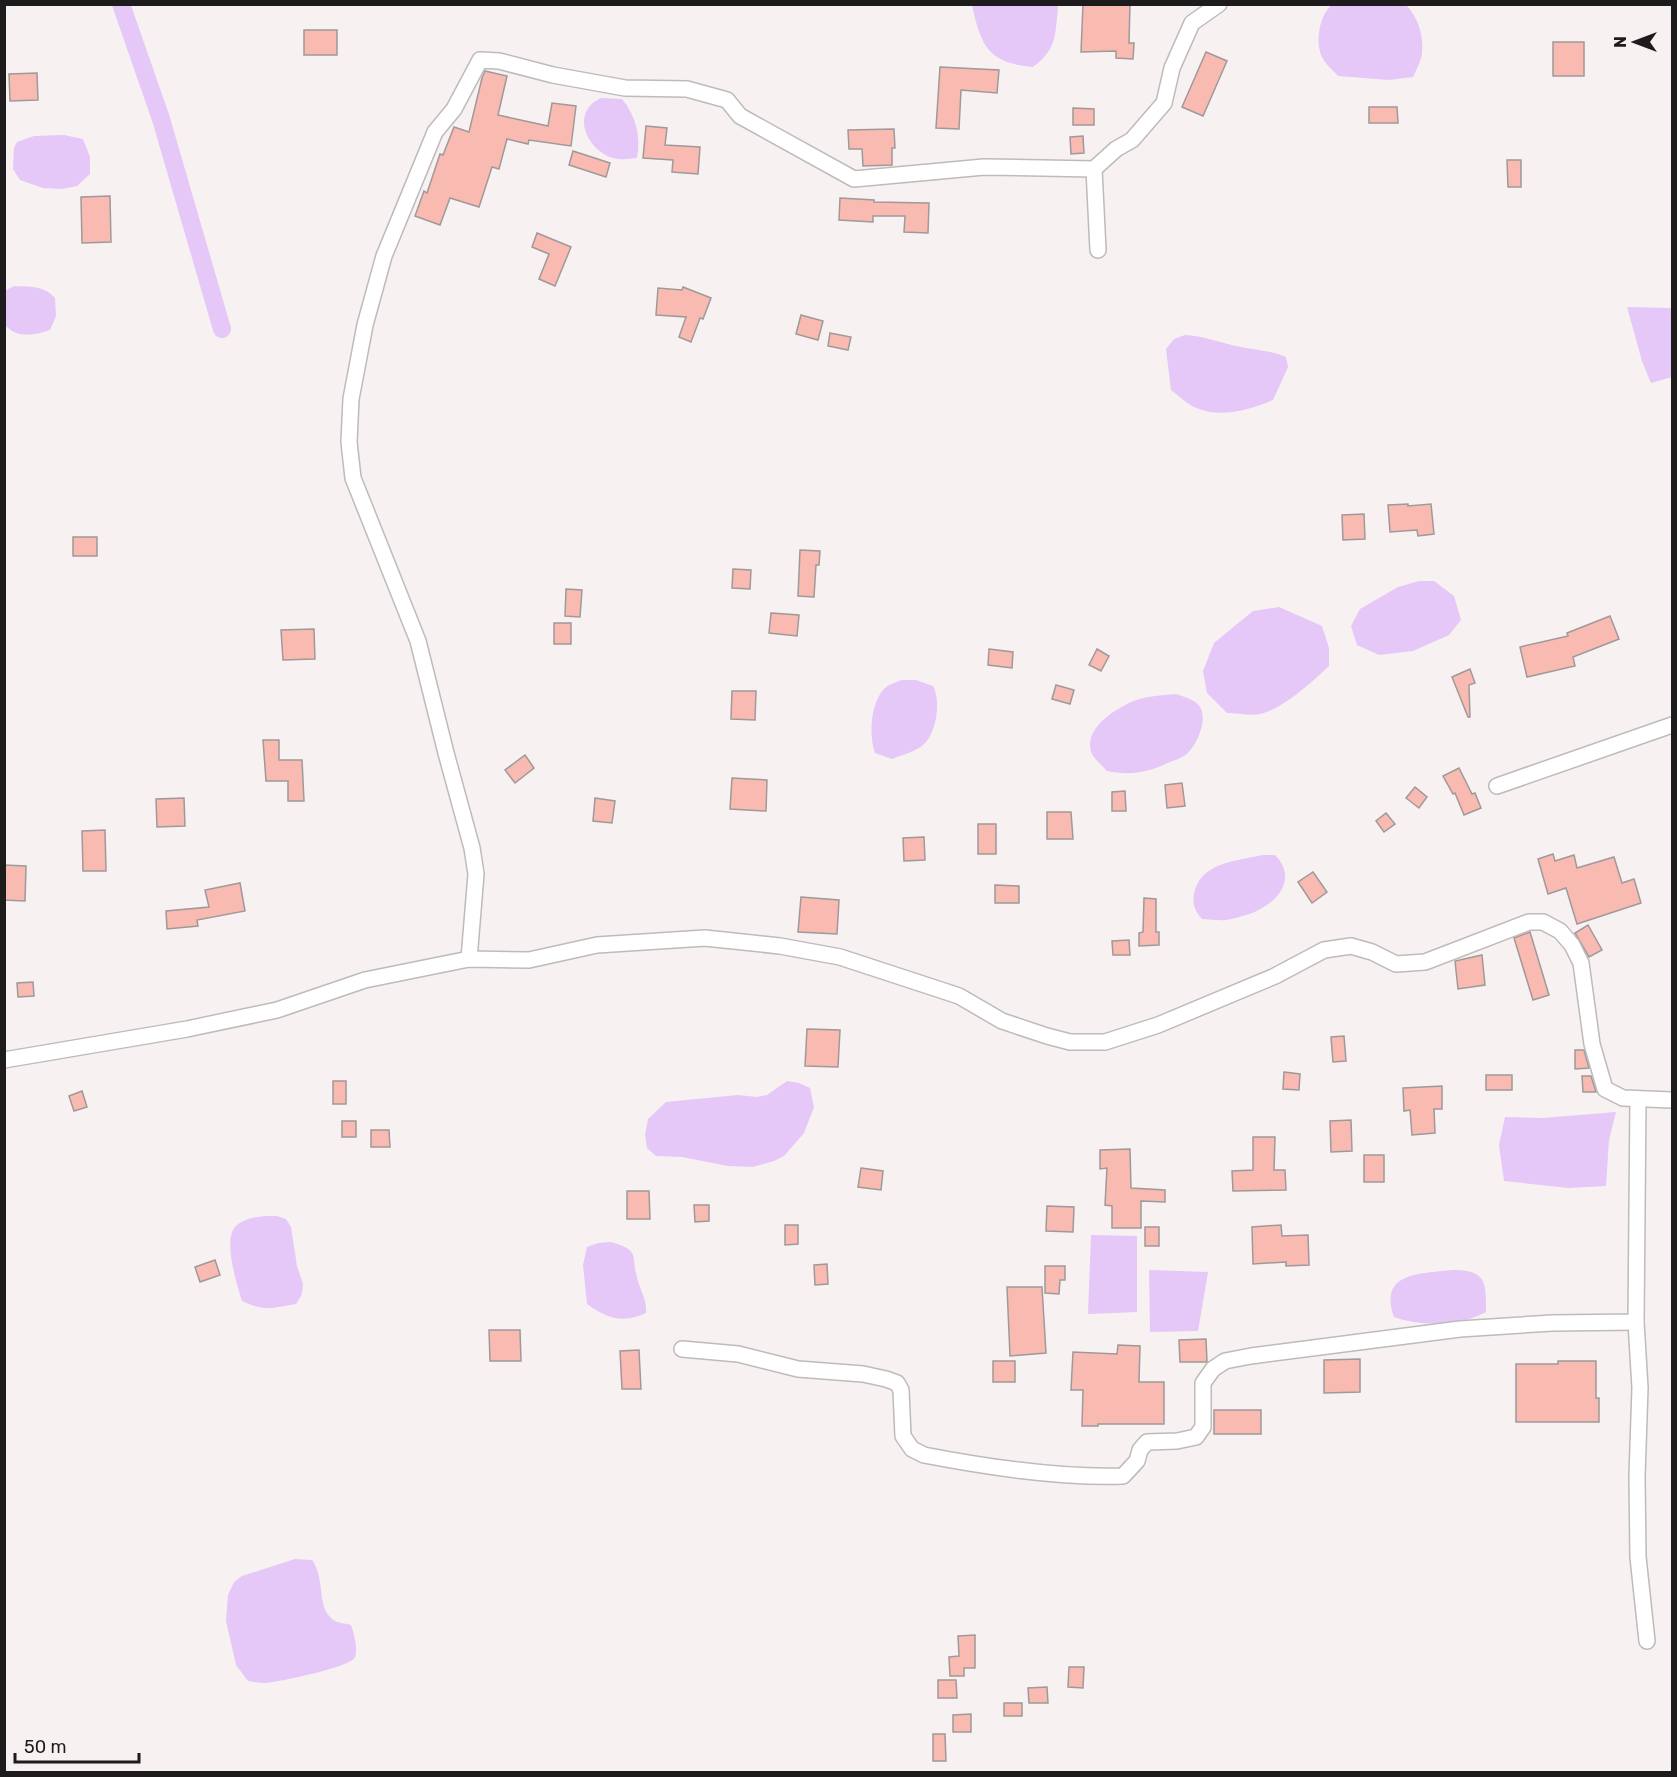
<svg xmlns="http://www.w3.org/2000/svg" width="1677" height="1777" font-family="Rubik,sans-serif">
	<rect width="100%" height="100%" fill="#f7f1f2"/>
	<g fill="#e5c7f8">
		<path d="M1333,4L1406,5C1418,17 1424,36 1422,54C1421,61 1416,70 1413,77L1389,80L1338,76C1333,70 1325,64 1322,57C1315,43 1319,14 1333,4Z"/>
		<path d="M972,5H1056L1058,7C1055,35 1057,49 1033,67C988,63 981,46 972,5Z"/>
		<path d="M601,98L622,99C636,116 641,137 637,158C629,159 621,160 613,158C586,150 570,112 601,98Z"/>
		<polygon points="64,135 83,139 90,157 90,174 77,186 62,189 43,188 20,180 13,169 14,148 17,142 34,136"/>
		<path d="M14,286C29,287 44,285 55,298L56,316L50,330C35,335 17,339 5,325V291Z"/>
		<polygon points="1627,307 1672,308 1672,377 1651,383 1642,361"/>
		<path d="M1185,335C1202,336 1219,342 1236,346C1253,350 1270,350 1286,357L1288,367L1273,400C1248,410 1220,419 1194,407C1186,403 1178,395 1171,390L1166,349L1174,339Z"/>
		<polygon points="1419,581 1434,581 1454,596 1461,620 1449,635 1413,651 1379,655 1357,645 1351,626 1360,609 1398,587"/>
		<path d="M1279,607L1322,626L1329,648V666C1312,682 1283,709 1260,714C1250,716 1237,713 1227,713L1207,693L1203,671L1214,643L1253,611Z"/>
		<path d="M902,680H916L933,686C941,701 937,733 923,745C915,752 901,755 892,759L875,753C869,735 870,703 885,688C890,684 896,682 902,680Z"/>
		<path d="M1176,694C1184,697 1195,699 1200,707C1208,720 1197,744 1187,754C1183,757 1176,760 1170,762C1149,772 1131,776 1107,771C1103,766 1095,760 1092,754C1081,728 1119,706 1139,699C1151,696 1164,695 1176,694Z"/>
		<path d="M1263,855H1275C1294,874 1284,896 1262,908C1253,914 1236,918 1226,920C1219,921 1210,919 1202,919C1195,911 1192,904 1194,894C1200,862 1237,861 1263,855Z"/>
		<polygon points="787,1081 799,1083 810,1088 814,1107 804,1133 784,1156 774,1161 753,1167 728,1166 682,1157 656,1156 647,1148 645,1135 648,1119 666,1102 738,1095 757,1097 767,1095"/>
		<polygon points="1616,1112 1609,1140 1606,1186 1569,1188 1504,1181 1499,1145 1505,1117 1543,1118"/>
		<path d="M265,1216H277L286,1219L291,1227L297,1266L303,1284L302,1294L296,1304C272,1308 265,1312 242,1301C237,1285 223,1241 235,1227C242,1219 255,1217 265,1216Z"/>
		<polygon points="1091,1235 1137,1236 1137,1312 1088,1314"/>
		<path d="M611,1242C642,1251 630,1256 638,1281C641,1292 647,1300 646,1313C623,1324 606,1318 587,1304L583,1265L587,1247L598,1243Z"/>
		<polygon points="1149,1270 1208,1272 1198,1331 1150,1332"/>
		<path d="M1452,1270C1487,1270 1486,1282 1486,1312C1459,1326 1423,1327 1394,1317C1379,1272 1419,1274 1452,1270Z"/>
		<path d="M295,1559L312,1560C327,1580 314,1611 337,1622C342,1624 346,1623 351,1625C354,1634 358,1648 355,1657C352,1667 278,1682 266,1683C260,1683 254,1682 248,1681L236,1665L226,1621L228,1595L234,1582L242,1576Z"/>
	</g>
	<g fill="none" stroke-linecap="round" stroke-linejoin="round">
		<polyline stroke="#e5c7f8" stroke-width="18" points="121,4 161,119 222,329"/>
	</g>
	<g fill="#f9bab2" stroke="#9f9999" stroke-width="1.5">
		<polygon points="1083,4 1130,4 1129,43 1134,43 1133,59 1116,58 1116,51 1081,52"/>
		<rect x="304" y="30" width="33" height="25"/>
		<rect x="1553" y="42" width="31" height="34"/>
		<polygon points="1206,52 1227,61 1203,116 1182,107"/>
		<polygon points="940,67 999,70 997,93 961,90 959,129 936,128"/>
		<polygon points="485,71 507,76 498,115 548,126 552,103 576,106 571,146 529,140 528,144 507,139 499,169 492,167 479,207 450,198 440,225 415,216 424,191 427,193 440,154 443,155 454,127 469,132 482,78"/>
		<polygon points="37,73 38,100 10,101 9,74"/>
		<polygon points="1369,107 1397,107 1398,123 1369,123"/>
		<polygon points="1073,108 1094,109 1094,125 1073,125"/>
		<polygon points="646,126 667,128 665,145 700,147 698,174 672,172 673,160 643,158"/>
		<polygon points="894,129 895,148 892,148 892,165 863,166 862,149 849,149 848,130"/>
		<polygon points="1083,136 1084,153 1071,154 1070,137"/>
		<polygon points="573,151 610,163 606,177 569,165"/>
		<polygon points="1507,160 1521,160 1521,187 1508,187"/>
		<polygon points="110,196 111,242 82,243 81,197"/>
		<polygon points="840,198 874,200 874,202 929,203 928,233 904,232 905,216 873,216 873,222 839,220"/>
		<polygon points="537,233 571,247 555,286 539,279 549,254 532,247"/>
		<polygon points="683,287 711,298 703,319 700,318 691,342 679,337 686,317 656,315 658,288 682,290"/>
		<polygon points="801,315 823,321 818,340 796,334"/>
		<polygon points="830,333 851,337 848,350 828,346"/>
		<polygon points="1408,504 1408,506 1431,504 1434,534 1418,536 1417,530 1390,532 1388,505"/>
		<polygon points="1364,514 1365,539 1343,540 1342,515"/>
		<rect x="73" y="537" width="24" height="19"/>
		<polygon points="800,550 820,551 819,565 816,565 814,597 798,596"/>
		<polygon points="733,569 751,570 750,589 732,588"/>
		<polygon points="566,589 582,590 580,617 565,616"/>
		<polygon points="771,613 799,615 797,636 769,633"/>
		<polygon points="1610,616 1619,639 1573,657 1575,666 1527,677 1520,647 1568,636 1567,633"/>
		<rect x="554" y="623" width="17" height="21"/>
		<polygon points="314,629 315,659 283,660 281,630"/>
		<polygon points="989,649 1013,652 1012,668 988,665"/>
		<polygon points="1097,649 1109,656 1101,671 1089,665"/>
		<polygon points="1470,669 1475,683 1469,685 1470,717 1468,717 1452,677"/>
		<polygon points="1056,685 1074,690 1070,704 1052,699"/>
		<polygon points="732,691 756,691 755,720 731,719"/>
		<polygon points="263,740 279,740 279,760 302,760 304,801 288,801 288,781 266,781"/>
		<polygon points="525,755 534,768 515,783 505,770"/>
		<polygon points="1459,768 1472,794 1475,793 1481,808 1464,815 1455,793 1453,794 1443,776"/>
		<polygon points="732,778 767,780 766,811 730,809"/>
		<polygon points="1182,783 1185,806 1167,808 1165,785"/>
		<polygon points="1415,787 1427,797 1419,808 1406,798"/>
		<polygon points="1125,791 1126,811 1112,811 1112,792"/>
		<polygon points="184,798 185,826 157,827 156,799"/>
		<polygon points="595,798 615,801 612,823 593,821"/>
		<polygon points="1047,812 1071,812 1073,839 1047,839"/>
		<polygon points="1386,813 1395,824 1384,832 1376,821"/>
		<rect x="978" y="824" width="18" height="30"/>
		<polygon points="105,830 106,871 83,871 82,831"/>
		<polygon points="924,837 925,860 904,861 903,838"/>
		<polygon points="1553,854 1555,861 1574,855 1577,868 1614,857 1622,883 1634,879 1641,903 1577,924 1566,888 1548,894 1538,859"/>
		<polygon points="4,865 26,866 25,901 4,900"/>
		<polygon points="1313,872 1327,892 1312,903 1298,882"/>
		<polygon points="240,883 245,911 197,920 198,926 167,929 166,911 209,907 205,890"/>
		<polygon points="995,885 1019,886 1019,903 995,903"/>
		<polygon points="801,897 839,900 837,934 798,932"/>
		<polygon points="1144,898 1156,899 1156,932 1159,932 1159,945 1139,946 1139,933 1143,932"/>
		<polygon points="1588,925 1602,950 1589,957 1575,933"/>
		<polygon points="1530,932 1549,995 1533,1000 1514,938"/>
		<polygon points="1129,940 1130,955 1113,955 1112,941"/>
		<polygon points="1482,955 1485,985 1458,989 1455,961"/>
		<polygon points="33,982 34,996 18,997 17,983"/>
		<polygon points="807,1029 840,1030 838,1067 805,1066"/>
		<polygon points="1344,1036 1346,1061 1333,1062 1331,1037"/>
		<polygon points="1575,1050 1584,1050 1589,1068 1575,1069"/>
		<polygon points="1284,1072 1300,1074 1299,1090 1283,1089"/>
		<rect x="1486" y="1075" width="26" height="15"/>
		<polygon points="1582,1076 1591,1076 1596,1092 1583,1092"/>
		<rect x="333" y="1081" width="13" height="23"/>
		<polygon points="1442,1086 1442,1109 1434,1109 1435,1133 1412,1135 1410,1110 1404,1111 1403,1088"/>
		<polygon points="82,1091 87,1107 74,1111 69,1096"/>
		<polygon points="1351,1120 1352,1151 1331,1152 1330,1121"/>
		<rect x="342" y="1121" width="14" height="16"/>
		<polygon points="371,1130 389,1130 390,1147 371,1147"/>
		<polygon points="1253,1137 1275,1137 1274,1170 1285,1170 1286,1190 1233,1191 1232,1171 1253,1170"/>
		<polygon points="1130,1149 1131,1188 1165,1190 1165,1202 1141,1201 1141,1228 1112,1228 1112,1206 1105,1205 1107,1168 1100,1169 1100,1150"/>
		<rect x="1364" y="1155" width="20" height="27"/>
		<polygon points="861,1168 883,1171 881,1190 858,1187"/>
		<polygon points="627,1191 649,1191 650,1219 627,1219"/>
		<polygon points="694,1205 709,1205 709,1221 695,1222"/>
		<polygon points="1047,1206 1074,1207 1073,1232 1046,1231"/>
		<polygon points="785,1225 798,1225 798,1244 785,1245"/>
		<polygon points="1281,1225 1282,1236 1308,1235 1309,1265 1286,1266 1286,1262 1253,1264 1252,1227"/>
		<rect x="1145" y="1227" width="14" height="19"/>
		<polygon points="215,1260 220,1275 200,1282 195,1267"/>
		<polygon points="827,1264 828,1284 815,1285 814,1265"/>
		<polygon points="1045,1266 1065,1266 1065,1280 1060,1280 1059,1294 1045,1293"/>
		<polygon points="1007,1287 1042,1287 1046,1353 1010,1356"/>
		<polygon points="489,1330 520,1330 521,1361 490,1361"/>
		<polygon points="1206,1339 1207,1362 1180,1362 1179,1340"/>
		<polygon points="1118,1345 1140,1346 1139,1382 1164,1382 1164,1424 1098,1424 1098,1426 1082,1426 1083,1390 1071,1390 1073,1352 1117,1354"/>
		<polygon points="639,1350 641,1389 622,1389 620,1351"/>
		<polygon points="1360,1359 1360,1392 1324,1393 1324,1360"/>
		<rect x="993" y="1361" width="22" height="21"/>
		<polygon points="1558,1361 1596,1361 1596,1398 1599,1398 1599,1422 1516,1422 1516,1364 1558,1364"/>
		<rect x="1214" y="1410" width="47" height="24"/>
		<polygon points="975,1635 975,1668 964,1668 964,1676 950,1676 949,1657 959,1656 958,1636"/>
		<polygon points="1069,1667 1084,1667 1083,1688 1068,1687"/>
		<polygon points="938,1680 956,1680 957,1698 938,1698"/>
		<polygon points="1047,1687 1048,1703 1029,1703 1028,1688"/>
		<rect x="1004" y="1703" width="18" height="13"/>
		<polygon points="971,1714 971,1732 953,1732 953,1715"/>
		<polygon points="933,1734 945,1734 946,1761 933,1761"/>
	</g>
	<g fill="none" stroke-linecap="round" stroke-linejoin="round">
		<defs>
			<g id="street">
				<polyline points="1098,250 1094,169 1116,149 1132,140 1164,103 1172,68 1192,23 1219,4"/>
				<polyline points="1497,786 1672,725"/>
				<polyline points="469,959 476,874 472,848 446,753 418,641 353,478 349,442 351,399 365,325 384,256 435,132 454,109 480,60 499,61 553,75 625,88 687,89 727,100 740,116 854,179 984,167 1094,169"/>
				<polyline points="4,1060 187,1029 277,1010 365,980 469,959 529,960 597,945 705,938 780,946 840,957 959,996 1002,1021 1047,1036 1070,1042 1105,1042 1158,1025 1275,976 1324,950 1351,946 1372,952 1396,964 1425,962 1529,922 1543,922 1560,931 1572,945 1581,963 1592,1044 1605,1089 1623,1098 1672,1100"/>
				<polyline points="1636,1322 1640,1388 1637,1476 1638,1557 1647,1641"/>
				<path d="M682,1349L738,1354L798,1369L863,1374L886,1379L897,1383L901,1390L903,1436L912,1449L924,1455C986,1467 1059,1478 1123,1476L1137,1461L1140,1450L1147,1442L1177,1441L1196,1437L1203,1427V1383L1213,1369L1225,1361L1251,1356L1460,1329L1552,1323L1636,1322L1638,1099"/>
			</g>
		</defs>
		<use href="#street" stroke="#bfbabb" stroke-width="18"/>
		<use href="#street" stroke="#fff" stroke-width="15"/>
	</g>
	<rect width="1677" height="1777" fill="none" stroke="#1d1b1b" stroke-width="12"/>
	<g transform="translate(1635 42) rotate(270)" stroke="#f7f1f2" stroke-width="4.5" paint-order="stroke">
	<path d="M0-4.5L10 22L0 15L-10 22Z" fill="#1d1b1b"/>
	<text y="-9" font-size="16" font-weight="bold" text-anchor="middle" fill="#1d1b1b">N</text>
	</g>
	<path d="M15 1753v9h124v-9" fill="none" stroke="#1d1b1b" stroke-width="3"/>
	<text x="24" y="1753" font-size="18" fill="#1d1b1b" stroke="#f7f1f2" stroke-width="4.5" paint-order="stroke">50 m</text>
</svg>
